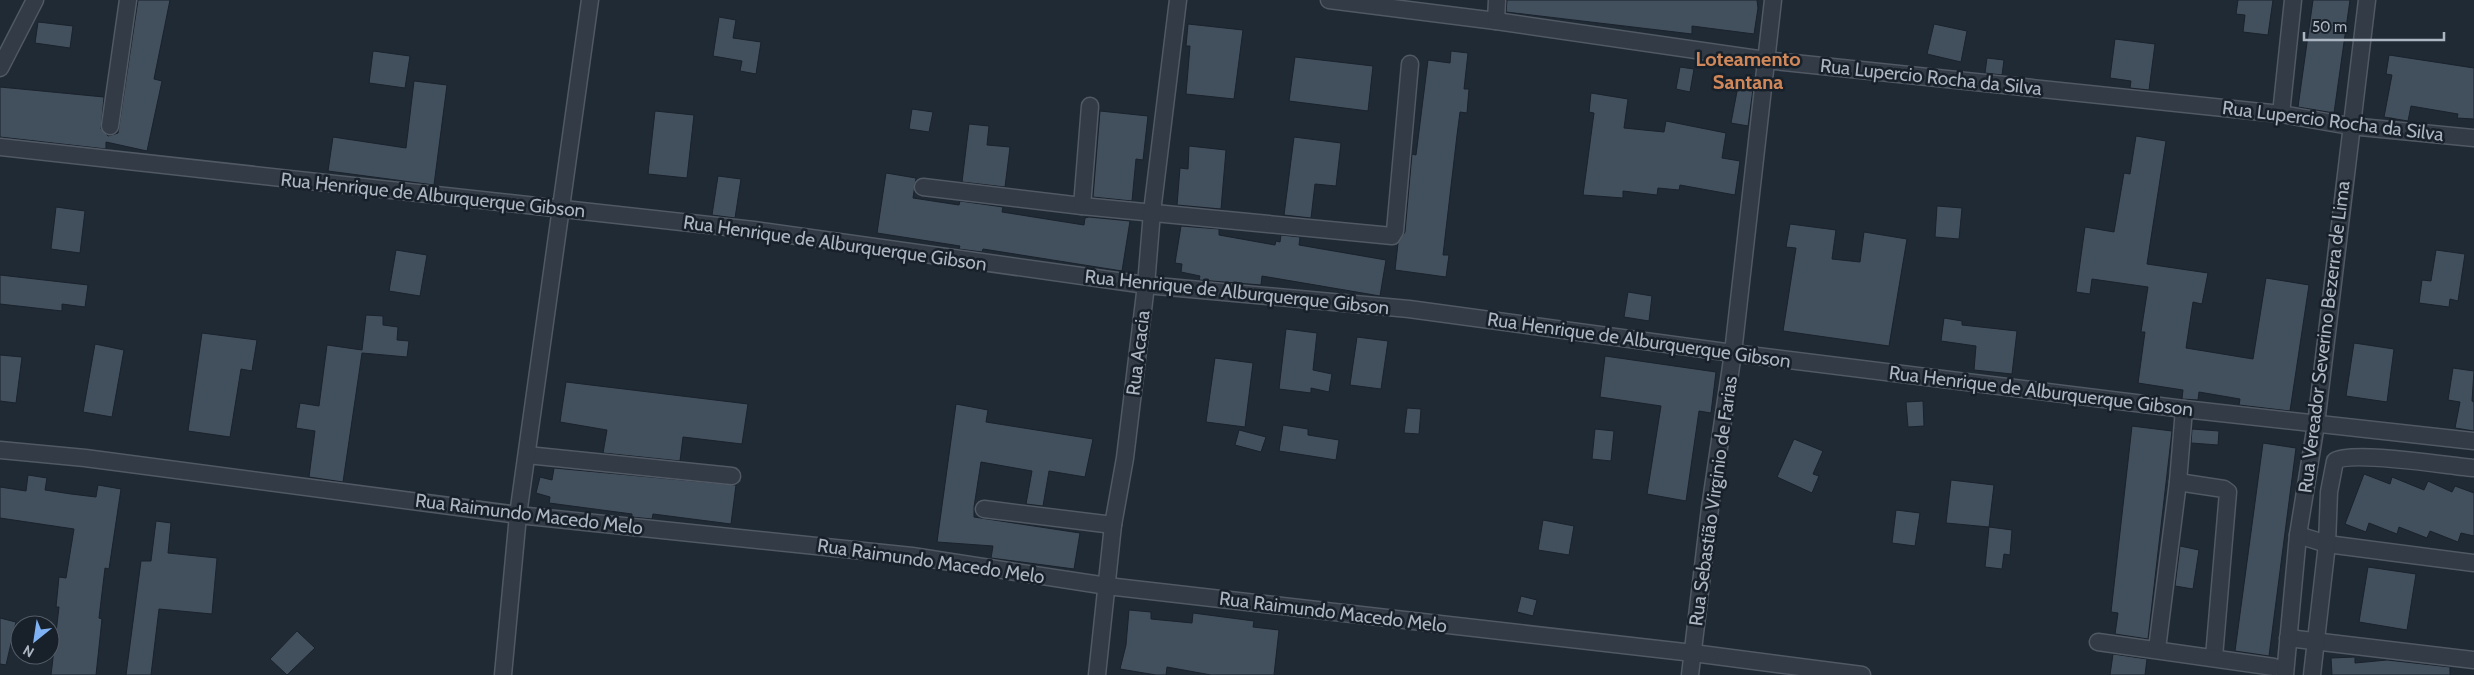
<svg xmlns="http://www.w3.org/2000/svg" width="2474" height="675" font-family="Cabin,sans-serif">
	<rect width="100%" height="100%" fill="#1f2a35"/>
	<g fill="#424f5d" stroke="#1a222c">
		<polygon points="138,0 170,0 154,79 162,81 147,151 106,142 106,149 0,137 0,87 104,97 101,129 108,136 118,133"/>
		<polygon points="1507,0 1757,0 1758,8 1754,34 1692,26 1692,34 1506,12"/>
		<polygon points="2238,0 2273,0 2268,35 2243,32 2245,15 2236,14"/>
		<polygon points="2313,0 2350,0 2334,113 2298,107"/>
		<polygon points="719,17 736,20 733,38 761,42 756,74 740,71 742,61 713,56"/>
		<polygon points="38,22 73,26 70,48 35,43"/>
		<polygon points="1188,24 1243,30 1234,99 1186,94 1190,46 1186,46"/>
		<polygon points="1934,24 1967,31 1961,62 1927,54"/>
		<polygon points="2115,39 2155,44 2149,90 2130,88 2131,81 2110,78"/>
		<polygon points="373,51 410,56 405,88 369,83"/>
		<polygon points="1451,51 1468,53 1464,89 1469,89 1467,113 1460,112 1457,135 1443,255 1449,255 1446,277 1395,270 1398,243 1405,232 1412,154 1416,155 1428,60 1450,63"/>
		<polygon points="2389,55 2474,68 2474,119 2457,118 2458,114 2411,106 2408,121 2384,117 2392,75 2386,74"/>
		<polygon points="1295,57 1373,66 1368,111 1289,101"/>
		<polygon points="1987,58 2004,60 2002,75 1985,73"/>
		<polygon points="1680,67 1694,69 1690,92 1676,89"/>
		<polygon points="414,81 447,85 434,185 328,171 333,137 406,148"/>
		<polygon points="1738,86 1753,89 1748,126 1731,123"/>
		<polygon points="1591,93 1628,99 1624,128 1664,132 1666,121 1726,133 1722,158 1740,161 1735,195 1680,185 1679,190 1658,188 1657,195 1623,191 1623,198 1583,195 1594,113 1589,112"/>
		<polygon points="912,109 933,112 929,132 909,129"/>
		<polygon points="655,111 694,115 687,178 648,174"/>
		<polygon points="1100,111 1148,116 1143,160 1136,159 1132,201 1093,197"/>
		<polygon points="969,124 989,126 987,145 1010,147 1005,187 962,182"/>
		<polygon points="2136,136 2166,141 2147,264 2208,273 2202,304 2193,302 2186,348 2253,359 2266,278 2309,285 2290,411 2239,405 2240,399 2199,392 2198,400 2182,399 2183,390 2138,383 2145,332 2141,332 2148,287 2092,279 2090,294 2076,292 2085,227 2114,232 2124,173 2130,174"/>
		<polygon points="1294,137 1341,143 1336,186 1315,184 1311,218 1284,215"/>
		<polygon points="1189,146 1226,150 1221,209 1177,205 1180,168 1188,169"/>
		<polygon points="886,173 916,178 913,198 959,205 960,201 1003,207 1002,212 1084,225 1085,218 1089,217 1130,221 1122,271 983,249 982,252 959,249 960,246 877,233"/>
		<polygon points="718,176 741,179 735,218 712,215"/>
		<polygon points="1937,206 1962,208 1959,239 1935,237"/>
		<polygon points="56,207 85,211 80,253 51,249"/>
		<polygon points="1790,224 1836,230 1832,259 1860,262 1864,232 1907,239 1889,346 1783,331 1796,248 1786,247"/>
		<polygon points="1181,226 1219,229 1219,235 1275,245 1276,241 1280,242 1281,235 1300,237 1299,245 1386,260 1380,296 1262,276 1261,285 1199,280 1200,276 1181,272 1182,264 1175,263"/>
		<polygon points="396,250 427,255 420,296 389,291"/>
		<polygon points="2436,250 2465,254 2458,301 2450,299 2449,307 2419,303 2422,280 2431,281"/>
		<polygon points="0,275 88,285 85,307 62,304 62,311 0,304"/>
		<polygon points="1628,292 1652,296 1649,321 1624,317"/>
		<polygon points="366,315 383,316 383,325 398,327 397,340 409,341 407,357 362,353 343,482 309,477 315,431 296,428 300,403 319,406 327,345 362,350"/>
		<polygon points="1944,318 1962,321 1962,325 2017,331 2012,374 1974,370 1976,346 1941,341"/>
		<polygon points="1286,329 1317,333 1313,370 1332,374 1329,392 1311,388 1311,393 1279,389"/>
		<polygon points="202,333 257,340 252,371 241,369 230,437 188,431"/>
		<polygon points="1357,337 1388,341 1381,389 1350,385"/>
		<polygon points="2354,343 2394,349 2387,402 2346,396"/>
		<polygon points="95,344 124,350 112,417 83,412"/>
		<polygon points="0,355 22,357 16,403 0,401"/>
		<polygon points="1605,356 1716,372 1711,413 1699,411 1686,501 1647,494 1661,406 1600,397"/>
		<polygon points="1215,358 1253,363 1245,427 1206,422"/>
		<polygon points="2453,368 2474,371 2472,401 2474,402 2474,431 2455,428 2460,402 2448,400"/>
		<polygon points="566,382 748,404 742,444 683,437 680,461 603,453 607,430 560,422"/>
		<polygon points="1923,401 1924,426 1908,427 1906,402"/>
		<polygon points="956,404 988,410 986,422 1093,439 1085,477 1049,471 1043,506 1026,504 1032,471 981,462 974,507 974,517 1080,533 1074,569 991,558 993,546 937,542"/>
		<polygon points="1407,408 1421,409 1419,434 1404,433"/>
		<polygon points="1283,425 1308,429 1308,435 1339,440 1336,460 1279,451"/>
		<polygon points="2132,426 2172,431 2148,639 2115,634 2118,613 2111,612"/>
		<polygon points="1595,429 1614,431 1611,461 1592,459"/>
		<polygon points="2192,429 2219,431 2218,445 2191,443"/>
		<polygon points="1239,430 1266,437 1261,452 1235,445"/>
		<polygon points="1794,439 1823,451 1813,474 1819,476 1812,493 1777,477"/>
		<polygon points="2263,443 2296,448 2269,656 2235,651"/>
		<polygon points="554,468 736,485 731,524 653,514 652,519 632,517 632,514 549,503 550,497 536,493 540,477 552,480"/>
		<polygon points="2364,474 2390,484 2392,477 2424,490 2428,481 2452,492 2455,486 2474,493 2474,536 2461,533 2458,542 2430,531 2427,538 2399,527 2397,534 2369,523 2366,532 2345,524"/>
		<polygon points="28,475 47,478 45,490 71,494 96,497 98,485 121,489 109,569 105,568 99,618 102,619 96,675 51,675 59,607 56,607 59,577 66,578 74,529 0,518 0,487 26,491"/>
		<polygon points="1951,480 1994,485 1989,527 1946,523"/>
		<polygon points="1896,510 1920,513 1915,546 1892,543"/>
		<polygon points="1543,520 1574,526 1569,555 1538,550"/>
		<polygon points="156,521 171,523 168,553 217,558 212,614 159,609 151,675 126,675 141,561 151,561"/>
		<polygon points="1989,527 2012,530 2010,555 2004,554 2002,569 1985,567"/>
		<polygon points="2180,546 2199,550 2193,589 2175,586"/>
		<polygon points="2368,567 2416,574 2407,630 2359,622"/>
		<polygon points="1521,596 1537,600 1533,616 1517,612"/>
		<polygon points="1129,610 1151,612 1151,619 1192,623 1193,613 1254,621 1253,627 1279,630 1274,675 1211,675 1167,667 1166,675 1156,675 1120,669 1126,645"/>
		<polygon points="0,618 16,622 6,665 0,664"/>
		<polygon points="297,631 315,648 287,675 270,659"/>
		<polygon points="2113,654 2147,659 2145,675 2110,675"/>
		<polygon points="2355,657 2355,663 2387,660 2450,667 2450,675 2332,675 2331,658"/>
	</g>
	<g fill="none" stroke-linecap="round" stroke-linejoin="round">
		<defs>
			<g id="street">
				<polyline points="1329,0 1496,21 1765,60 2281,114 2350,126 2474,138"/>
				<polyline points="1496,21 1497,0"/>
				<polyline points="0,68 35,0"/>
				<polyline points="2281,114 2293,0"/>
				<polyline points="110,126 128,0"/>
				<polyline points="0,147 754,230 1146,285 1409,309 1733,353 2184,409 2474,441"/>
				<polyline points="923,187 1082,206 1392,236 1395,231 1410,64"/>
				<polyline points="1082,206 1090,106"/>
				<polyline points="0,450 85,458 518,515 912,556 1107,586 1693,653 1862,675"/>
				<polyline points="527,455 732,476"/>
				<polyline points="2178,482 2224,489 2228,492 2214,657"/>
				<polyline points="984,509 1113,525"/>
				<polyline points="2298,535 2327,544 2474,563"/>
				<polyline points="2288,638 2474,660"/>
				<polyline points="2098,642 2274,667"/>
				<polyline points="2157,649 2178,482 2184,409"/>
				<polyline points="503,675 518,515 590,0"/>
				<polyline points="1097,675 1113,525 1125,458 1146,285 1152,212 1178,0"/>
				<polyline points="1690,675 1710,508 1733,353 1773,0"/>
				<polyline points="2285,675 2298,535 2316,424 2367,0"/>
				<path d="M2312,675L2327,544L2329,492L2335,461C2352,450 2449,466 2474,468"/>
			</g>
		</defs>
		<use href="#street" stroke="#505964" stroke-width="19"/>
		<use href="#street" stroke="#333b46" stroke-width="16"/>
	</g>
	<g text-anchor="middle" dominant-baseline="central" stroke-width="5" stroke-linejoin="round" paint-order="stroke">
		<g font-size="19" fill="#acb6c3" stroke="#18202a">
			<text transform="translate(1931 77) rotate(6)">Rua Lupercio Rocha da Silva</text>
			<text transform="translate(2333 121) rotate(7)">Rua Lupercio Rocha da Silva</text>
			<text transform="translate(433 195) rotate(6)">Rua Henrique de Alburquerque Gibson</text>
			<text transform="translate(835 243) rotate(8)">Rua Henrique de Alburquerque Gibson</text>
			<text transform="translate(1237 292) rotate(6)">Rua Henrique de Alburquerque Gibson</text>
			<text transform="translate(2324 337) rotate(-83)">Rua Vereador Severino Bezerra de Lima</text>
			<text transform="translate(1639 340) rotate(8)">Rua Henrique de Alburquerque Gibson</text>
			<text transform="translate(1138 353) rotate(-83)">Rua Acacia</text>
			<text transform="translate(2041 391) rotate(7)">Rua Henrique de Alburquerque Gibson</text>
			<text transform="translate(1713 501) rotate(-82)">Rua Sebastião Virginio de Farias</text>
			<text transform="translate(529 514) rotate(7)">Rua Raimundo Macedo Melo</text>
			<text transform="translate(931 561) rotate(8)">Rua Raimundo Macedo Melo</text>
			<text transform="translate(1333 612) rotate(7)">Rua Raimundo Macedo Melo</text>
		</g>
		<g font-size="20" font-weight="bold" fill="#d0885a" stroke="#18202a">
			<text x="1748" y="59">Loteamento<tspan x="1748" dy="23">Santana</tspan></text>
		</g>
	</g>
	<g transform="translate(35 640) rotate(210)"><circle r="24" fill="#18202a" stroke="#535c67"/>
	<path d="M0-4L9 19L0 12L-9 19Z" fill="#7fb2f5"/>
	<text y="-8" font-size="14" font-weight="bold" text-anchor="middle" fill="#acb6c3">N</text>
	</g>
	<path d="M2304 32v8h140v-8" fill="none" stroke="#acb6c3" stroke-width="2.5"/>
	<text x="2312" y="32" font-size="15" fill="#acb6c3" stroke="#18202a" stroke-width="4" paint-order="stroke">50 m</text>
</svg>
